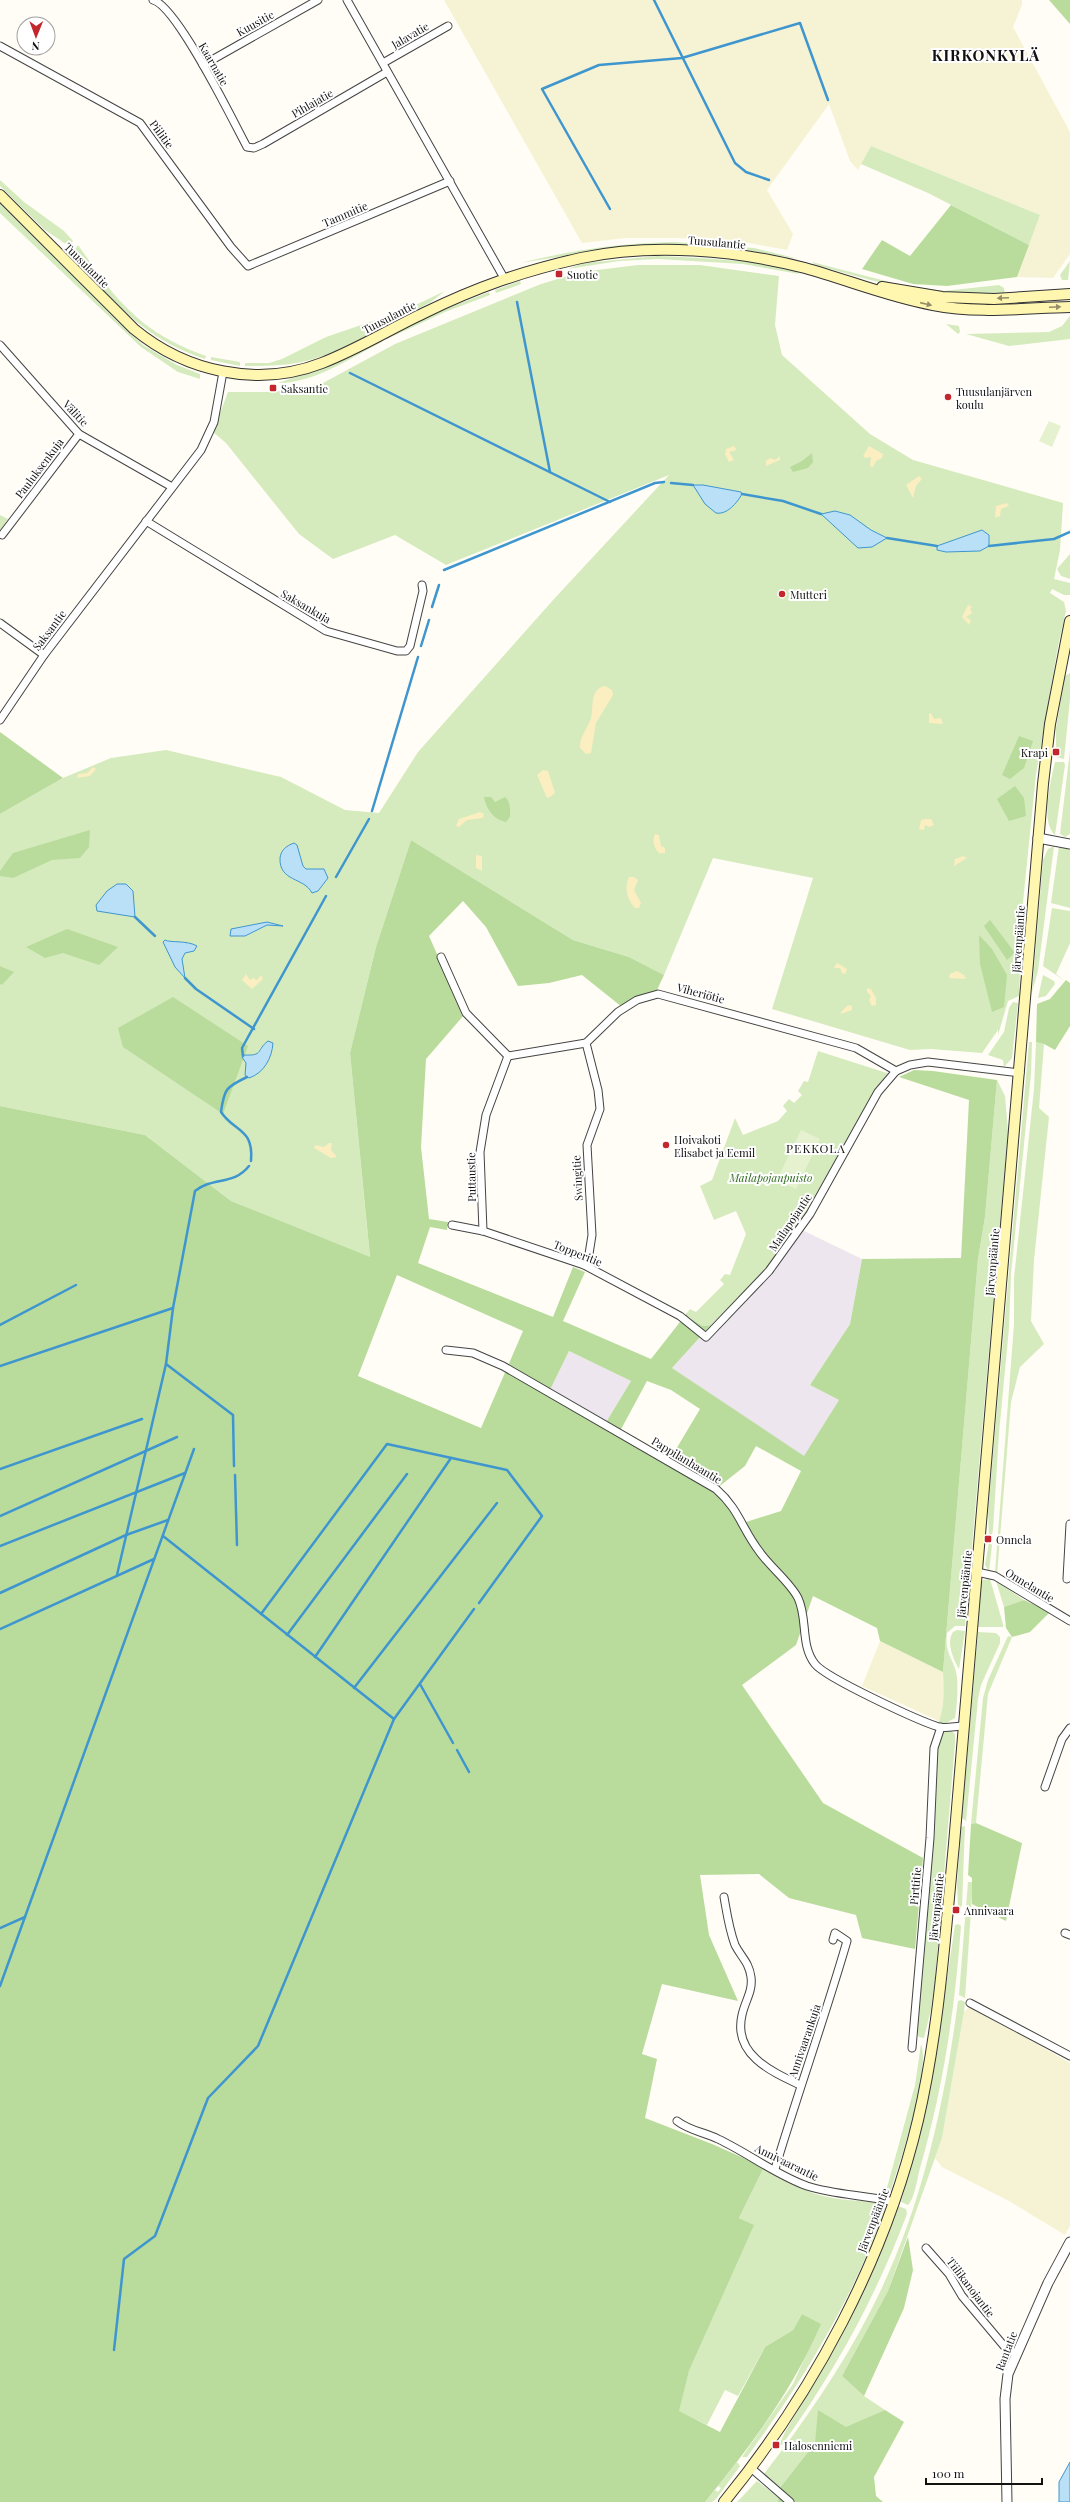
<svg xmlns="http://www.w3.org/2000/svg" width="1070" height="2502" font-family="'Playfair Display',serif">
	<rect width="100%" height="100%" fill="#fffdf5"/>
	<g fill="#eee6ef">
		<polygon points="798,1228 862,1259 850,1324 810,1385 839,1400 804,1457 672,1368 711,1325 767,1269"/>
		<polygon points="569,1351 631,1381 605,1424 549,1392"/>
	</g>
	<g fill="#f6f3d4">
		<polygon points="444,0 1022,0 1022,5 1013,27 1070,132 1070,254 1053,278 1017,277 1040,215 871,146 858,170 850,161 829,104 767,190 793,234 787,250 737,241 677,238 626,238 582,243"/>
		<polygon points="880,1641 943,1672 945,1696 942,1717 939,1721 862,1686"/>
		<polygon points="968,2008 974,2008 1070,2063 1070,2226 1065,2235 1009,2201 942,2167 935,2158 942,2138 964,2012"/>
	</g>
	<g fill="#d5ebbd">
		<polygon points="871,146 1040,215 1029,245 928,193 861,164"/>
		<polygon points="0,180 24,202 64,231 73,241 69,246 45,230 0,186"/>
		<polygon points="0,201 117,321 143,345 177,365 200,374 200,379 178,372 141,347 0,213"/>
		<path d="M675,242L754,248L799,259L731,248L675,244L627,246L520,263C572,250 622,243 675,242Z"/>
		<polygon points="78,245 90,262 87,265 81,265 72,254"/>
		<path d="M658,256C679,257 790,261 799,274L743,264L658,259L619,261L568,269L584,263Z"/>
		<polygon points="1070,261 1068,280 1062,280 1060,275"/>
		<path d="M812,262L901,285L944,291L999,285L1004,288L1005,294C946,297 890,287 834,270C828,268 815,266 812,262Z"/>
		<polygon points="638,265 700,265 779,276 775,325 782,355 870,434 913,460 1063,503 1060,550 1054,579 1070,583 1070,595 1064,595 1052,589 1050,593 1064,602 1066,611 1058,646 1036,774 1023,902 1019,996 1008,1001 998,1035 998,1030 982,1053 931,1049 910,1050 772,1009 813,878 713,858 664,975 629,957 573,940 411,840 376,947 350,1053 370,1258 231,1201 145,1135 0,1106 0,814 63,778 111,758 166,750 281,777 345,810 379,813 418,752 554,599 669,475 446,565 395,535 333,559 299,534 226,443 213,432 228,392 273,392 323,383 395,344 541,284 581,272"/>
		<path d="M95,270C126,313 155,338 206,356L205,359C154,342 129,317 93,280L91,275Z"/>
		<polygon points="520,281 521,284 496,293 495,290"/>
		<path d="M445,291L431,302C391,323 350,350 306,361C286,366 265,366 245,366V363H269L282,359L326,337L405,310Z"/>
		<polygon points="489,292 490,295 445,312 387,339 386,337 440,311"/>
		<polygon points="1070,316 1070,339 1009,346 966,334 1049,332 1062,326"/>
		<polygon points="946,324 959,326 960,332 958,334"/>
		<path d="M381,340L382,342C350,358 315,383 278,383L334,364Z"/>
		<polygon points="211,357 240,362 240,366 211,360"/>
		<polygon points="0,515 8,519 0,532"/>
		<polygon points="1070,554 1070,579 1061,576 1057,569"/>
		<polygon points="1070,673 1070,699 1064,759 1056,757 1056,728 1065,676"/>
		<polygon points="1070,751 1070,834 1065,837 1060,834"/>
		<path d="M1055,762H1064L1065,765L1055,835C1040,822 1051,780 1055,762Z"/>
		<polygon points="1054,846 1038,971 1032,992 1043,860 1048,849"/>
		<polygon points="1059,846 1070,850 1070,908 1051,903"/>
		<polygon points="1052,908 1070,911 1070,943 1056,974 1065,981 1043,966"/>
		<polygon points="1043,975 1054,981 1055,984 1046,996 1038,998"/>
		<polygon points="1013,1002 1018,1003 1012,1058 1004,1067 1003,1060 988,1055 1004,1032 1009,1008"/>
		<polygon points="1029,1042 1032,1042 1031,1074 1011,1274 1009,1328 999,1433 993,1530 991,1538 989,1537 988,1512"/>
		<polygon points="1036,1042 1044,1044 1039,1108 1049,1117 1034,1260 1031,1321 1044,1344 1020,1367 1011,1402 997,1575 995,1573 1014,1324 1014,1278 1034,1089"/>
		<polygon points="818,1051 890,1074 876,1090 798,1228 767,1269 711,1325 703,1326 688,1317 687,1313 690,1309 696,1312 724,1284 720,1280 725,1274 730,1275 746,1234 736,1211 714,1220 700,1186 712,1180 735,1118 743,1135 778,1121 787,1111 783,1106 789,1099 794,1103 802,1095 798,1091 804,1081 808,1082"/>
		<path d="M997,1080L1005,1096L1008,1132L965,1626H955L947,1633C944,1654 955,1660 957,1677C958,1690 957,1706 955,1718L946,1723L938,1724C945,1706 944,1691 943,1672L978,1259L985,1217Z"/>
		<polygon points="989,1542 992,1545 989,1571 985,1565"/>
		<polygon points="990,1579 1003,1624 1003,1627 978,1627 981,1583 983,1580"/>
		<polygon points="996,1581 1024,1600 1004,1607"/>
		<path d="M957,1630L965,1631L959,1669C953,1659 946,1642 953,1632Z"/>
		<polygon points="978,1632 996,1633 1000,1637 1000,1643 981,1685 978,1699 966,1821 962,1818"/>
		<polygon points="1008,1636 1012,1637 988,1694 976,1823 971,1824 983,1698 988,1680"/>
		<polygon points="948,1729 955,1734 955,1743 935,1981 931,2009 924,2038 919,2037 916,2032 938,1741 942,1731"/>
		<polygon points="965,1826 962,1905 960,1909 958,1907 957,1884 961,1827"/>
		<polygon points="968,1882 973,1882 965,1998 959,1995"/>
		<path d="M958,1924L961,1926C955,2009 943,2089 920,2168C917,2179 915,2198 908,2205L901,2202L931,2086L955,1925Z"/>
		<path d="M961,2000L965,2002L964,2012L942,2138L888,2291L842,2376L864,2396L885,2410L815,2443L779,2489L764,2474C803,2423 841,2369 870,2312C920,2216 944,2108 958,2001Z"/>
		<path d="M921,2044C931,2070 900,2162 891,2190L885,2195L915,2085Z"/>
		<path d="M764,2167C784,2179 804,2193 828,2197C845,2201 864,2200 882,2204L885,2208C853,2299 804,2379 747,2457H742L793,2384L820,2324L802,2314L793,2330L765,2347L738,2396L725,2390L707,2425L678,2411L689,2371L753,2225L739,2218Z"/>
		<path d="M898,2206L906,2209L907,2214C875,2299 835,2371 782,2445H779L786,2430C830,2359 872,2286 898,2206Z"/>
		<polygon points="737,2462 740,2466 716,2499 712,2502 705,2502 715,2490 718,2492 721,2488 718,2486"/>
		<polygon points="757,2481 778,2497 778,2502 737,2502"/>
	</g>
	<g fill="#b9dc9c" fill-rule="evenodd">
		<polygon points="1049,0 1070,0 1070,24"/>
		<polygon points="951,205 1029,245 1017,277 947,286 913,284 862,269 882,240 910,256"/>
		<polygon points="812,453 813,462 808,468 793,472 790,467 802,461"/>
		<polygon points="0,732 63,778 0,814"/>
		<polygon points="1019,736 1033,741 1024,768 1010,779 1002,775"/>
		<polygon points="1015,786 1024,798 1026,816 1009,821 997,799"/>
		<path d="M484,797H491L495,802L505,797C511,802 510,810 510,817L506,822C494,820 486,809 484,797Z"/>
		<polygon points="90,830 89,847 80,858 52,860 13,878 0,876 0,871 13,853"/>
		<path d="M411,840L573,940L629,957L664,975L656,992L622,1007L582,975L549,983L518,986L486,927L463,901L429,936L464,1015L426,1059L421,1147L429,1219L448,1222L447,1230L430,1227L418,1263L553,1317L573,1267L585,1272L563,1321L651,1359L687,1313L688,1317L703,1326L711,1325L672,1368L804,1456L839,1400L810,1385L850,1324L862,1259L961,1258L969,1100L899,1077L914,1070L933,1071L997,1080L985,1217L978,1259L943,1672L880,1641L877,1628L813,1596L796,1645L742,1685L823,1803L923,1858L915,1949L862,1938L856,1915L789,1898L759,1874L700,1875L709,1935L738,2001L662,1984L642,2054L657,2059L645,2118L712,2144L764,2167L739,2218L754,2225L689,2371L679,2411L720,2432L765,2347L793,2330L802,2314L821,2324C791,2393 752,2444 705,2502H0V1106L145,1135L231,1201L370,1257L350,1053L376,947ZM397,1275L523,1331L481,1428L358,1376ZM569,1351L631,1381L605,1424L549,1392ZM647,1381L671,1390L700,1409L669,1461L619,1433ZM756,1446L801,1471L781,1511L743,1523L716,1489L745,1466Z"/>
		<polygon points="990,920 1015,953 1007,960 984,926"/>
		<polygon points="67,929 118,947 99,965 63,953 45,958 26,947"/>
		<polygon points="979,935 992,949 1007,975 1004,1007 992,1012 980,964"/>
		<polygon points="0,966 14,972 2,985 0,984"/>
		<polygon points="1066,980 1070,983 1070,1026 1055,1050 1044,1044 1036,1042 1037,1004 1050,999"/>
		<polygon points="173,997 248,1046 223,1114 123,1047 118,1028"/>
		<polygon points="1024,1600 1050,1612 1030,1632 1012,1637 1006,1628 1004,1607"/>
		<polygon points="976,1823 1022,1843 1006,1921 972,1904 972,1878 968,1875 971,1824"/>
		<polygon points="908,2237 913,2270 904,2308 864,2396 842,2376 888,2291"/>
		<polygon points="818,2410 846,2427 885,2410 904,2422 874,2477 876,2496 883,2502 778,2502 779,2489 815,2443"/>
	</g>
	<g fill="#fbeec1">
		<polygon points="734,446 737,450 729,452 734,460 729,462 725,454 726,449"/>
		<polygon points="869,446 883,454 882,458 876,461 873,467 870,466 871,457 865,458 863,456"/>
		<polygon points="780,456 780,460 766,466 766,461 770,458 775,460"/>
		<polygon points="919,476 922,479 916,486 913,498 906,485"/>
		<polygon points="1007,503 1009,506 1001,509 1000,516 995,518 996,506"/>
		<polygon points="968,605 972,607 970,609 972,613 966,617 971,620 969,625 962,617"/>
		<path d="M605,686L612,690L613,695L596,723L591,753L586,754L580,748C579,737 588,728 591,718C594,707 589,689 605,686Z"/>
		<polygon points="931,713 934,719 941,718 943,724 929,723 929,714"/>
		<polygon points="93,767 96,769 90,776 77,778 78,774 87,773"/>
		<polygon points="543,770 548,771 555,793 550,797 547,798 537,775"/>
		<polygon points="480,812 484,814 483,818 467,820 459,827 456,826 459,819"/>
		<polygon points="925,819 931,819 934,825 929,827 925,825 924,830 919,829 921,820"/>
		<path d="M655,834L659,835L661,846L665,848V853H659C654,848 652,841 655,834Z"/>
		<polygon points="476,855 482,856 482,871 476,868"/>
		<polygon points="963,856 967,858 954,866 955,859"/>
		<path d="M629,877H634L638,880L634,890L641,903L639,908H635C627,899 624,888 629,877Z"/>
		<polygon points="837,963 847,969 845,974 842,973 840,968 834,968"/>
		<polygon points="957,971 964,975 966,979 949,978 950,974"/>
		<polygon points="246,974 250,980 253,978 257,980 261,975 263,979 252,989 242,980"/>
		<polygon points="867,988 871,989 876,998 876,1005 872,1006 869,1000 871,996 867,992"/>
		<polygon points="848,1005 852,1006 852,1010 841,1014 841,1012"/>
		<polygon points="329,1143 332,1143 331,1150 337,1157 331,1158 314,1148 315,1145 324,1147"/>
	</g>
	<g fill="#e6f2cf">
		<polygon points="1049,421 1061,426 1052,447 1039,441"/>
		<polygon points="801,1130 820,1139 796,1189 777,1180"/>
	</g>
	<g fill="#b9e0f7" stroke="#3f96cf">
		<path d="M703,485L741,492L742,494C737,503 727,515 716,513L705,504L693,485Z"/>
		<polygon points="835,511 850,515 871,530 887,538 872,547 858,548 821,514"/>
		<polygon points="982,530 989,535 989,546 980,551 946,552 937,550 937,546"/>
		<path d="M294,843L297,845L303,866L306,869H324L328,878L318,891L312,893C304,877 279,882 280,858C281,850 286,846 294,843Z"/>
		<polygon points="117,884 126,884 133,891 135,917 97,911 96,905 107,891"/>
		<polygon points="267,922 283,926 267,925 245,936 230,936 231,929"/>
		<path d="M165,940C170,943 187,940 197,946L194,951L185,953L182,959L185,978L175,967L163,942Z"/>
		<path d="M268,1041L273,1043C272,1058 264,1073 249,1078L245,1075L246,1063L242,1057L244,1055C264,1056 256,1050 268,1041Z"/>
		<polygon points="1070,2462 1070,2502 1059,2502 1059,2482"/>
	</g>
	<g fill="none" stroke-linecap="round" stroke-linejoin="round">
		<g stroke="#3f96cf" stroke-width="2.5">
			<polyline points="654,0 735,163 746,172 769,180"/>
			<polyline points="610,209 542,89 599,65 682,58 800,23 828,100"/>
			<polyline points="517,302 550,472"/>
			<polyline points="350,373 610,502"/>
			<polyline points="671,483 693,485"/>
			<polyline points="742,494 783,501 821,514"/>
			<polyline points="887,538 937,546"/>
			<polyline points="989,546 1054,539 1070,532"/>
			<polyline points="444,570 655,483 664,482"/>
			<polyline points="432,607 439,585"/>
			<polyline points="421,646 429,620"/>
			<polyline points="372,811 418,657"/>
			<polyline points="336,877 369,819"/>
			<polyline points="135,917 155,936"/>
			<polyline points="185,978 196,989 254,1029"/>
			<polyline points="243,1056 242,1048 326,896"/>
			<path d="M247,1077C226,1087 224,1089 221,1112C234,1132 254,1128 251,1161"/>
			<polyline points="0,1325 76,1285"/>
			<polyline points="166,1364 233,1415 234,1466"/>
			<polyline points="0,1366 173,1308"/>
			<polyline points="0,1469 142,1419"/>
			<polyline points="235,1475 237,1545"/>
			<polyline points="0,1516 177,1437"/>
			<polyline points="163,1536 394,1719"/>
			<polyline points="0,1546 185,1473"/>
			<path d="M117,1575L166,1364L173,1308L195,1191C214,1176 233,1186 249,1166"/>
			<polyline points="0,1593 126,1535 168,1520"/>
			<polyline points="261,1614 387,1444 507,1470 542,1516 479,1603"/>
			<polyline points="0,1629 154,1559"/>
			<polyline points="287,1635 407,1474"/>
			<polyline points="315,1657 451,1458"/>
			<polyline points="420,1684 453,1743"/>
			<polyline points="354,1688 497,1503"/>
			<polyline points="457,1750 469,1772"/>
			<polyline points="0,1928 25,1917"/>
			<polyline points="0,1986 194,1449"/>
			<polyline points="114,2350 124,2259 155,2236 208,2098 258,2046 394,1719 474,1609"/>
		</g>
		<defs>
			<g id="minor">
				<path d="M153,0C177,6 233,121 247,147L254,148L263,144L387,72"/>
				<polyline points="347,0 504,278"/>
				<polyline points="0,46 140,123 231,247 248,266 450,181"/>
				<polyline points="383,63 448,26"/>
				<polyline points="203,65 318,0"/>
				<polyline points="0,345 79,434 172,487"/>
				<polyline points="146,521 326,631 397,651 406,651 410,646 423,591 422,585"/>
				<polyline points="2,535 79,434"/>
				<polyline points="0,623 44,655"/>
				<polyline points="0,720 44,655 201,450 214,422 223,372"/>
				<polyline points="441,957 466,1013 508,1056"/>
				<polyline points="508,1056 586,1043 618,1012 637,1000 658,994 856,1048 896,1071"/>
				<polyline points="452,1225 483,1231 584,1265 680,1316 706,1337 769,1271 810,1214 878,1092 896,1071 910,1065 928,1062 1020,1073"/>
				<polyline points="483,1231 480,1152 486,1115 508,1056"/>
				<polyline points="584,1265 589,1254 592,1235 587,1145 600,1109 598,1090 586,1043"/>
				<path d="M446,1350L473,1353L503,1366L716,1489C739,1509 742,1529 759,1551C769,1566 790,1582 798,1598C808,1619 800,1645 815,1664C826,1678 919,1721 939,1727C946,1729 956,1726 963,1726"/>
				<polyline points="977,1572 995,1576 1070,1621"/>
				<polyline points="1067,1579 1070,1524"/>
				<polyline points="1045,1787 1062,1739 1070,1728"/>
				<path d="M724,1897C727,1914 729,1929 735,1945C741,1957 749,1962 751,1977C753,1991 745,2001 742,2015C733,2054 770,2071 800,2085"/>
				<polyline points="1065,1933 1070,1935"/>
				<polyline points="970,2003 1070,2056"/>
				<polyline points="912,2048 930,1838 934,1748 941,1727"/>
				<path d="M677,2121C690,2131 704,2132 718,2139C748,2153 776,2175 807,2186C835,2195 865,2195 894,2202"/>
				<path d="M775,2169C798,2092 825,2017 847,1941L835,1933L833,1940"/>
				<polyline points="926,2248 949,2274 962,2296 1004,2346 1016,2354"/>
				<polyline points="751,2468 790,2502"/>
			</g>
			<g id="tertiary">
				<polyline points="1038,838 1070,844"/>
				<polyline points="1007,2502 1005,2399 1008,2374 1048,2283 1070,2242"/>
			</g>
			<g id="secondary">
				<path d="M0,195L134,329C186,372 258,388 322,363C358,349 390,329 424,313C477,287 523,271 581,258C653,243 735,250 805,268C848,280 889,297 933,305C977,314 1025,308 1070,307"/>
				<polyline points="882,287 942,297 994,299 1070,294"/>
				<path d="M724,2502C814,2392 885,2259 918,2120C939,2030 945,1937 954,1844L1043,784L1050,724L1070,621"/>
			</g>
		</defs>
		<use href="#minor" stroke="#444" stroke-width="9"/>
		<use href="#tertiary" stroke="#444" stroke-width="11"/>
		<use href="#secondary" stroke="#333" stroke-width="12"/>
		<use href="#minor" stroke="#fff" stroke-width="7"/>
		<use href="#tertiary" stroke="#fff" stroke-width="9"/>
		<use href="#secondary" stroke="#fff6b0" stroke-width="10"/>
	</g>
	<defs><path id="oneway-solid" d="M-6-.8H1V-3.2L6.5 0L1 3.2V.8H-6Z"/></defs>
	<g fill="#948f68">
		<use href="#oneway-solid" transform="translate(1003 298) rotate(177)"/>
		<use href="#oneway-solid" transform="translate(926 304) rotate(13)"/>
		<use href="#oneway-solid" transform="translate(1055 307) rotate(-2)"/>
	</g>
	<g fill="#c4262e" stroke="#fff" stroke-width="1.5">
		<rect x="555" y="270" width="8" height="8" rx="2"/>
		<rect x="269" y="384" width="8" height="8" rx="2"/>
		<circle cx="948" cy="397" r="4"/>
		<circle cx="782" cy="594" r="4"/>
		<rect x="1052" y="748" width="8" height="8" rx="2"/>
		<circle cx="666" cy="1145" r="4"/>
		<rect x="984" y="1535" width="8" height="8" rx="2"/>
		<rect x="952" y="1906" width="8" height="8" rx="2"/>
		<rect x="772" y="2441" width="8" height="8" rx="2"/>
	</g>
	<g text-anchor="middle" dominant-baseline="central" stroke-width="4" stroke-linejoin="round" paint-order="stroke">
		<g font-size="11" fill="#111" stroke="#fff">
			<text transform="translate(255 23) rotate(-29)">Kuusitie</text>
			<text transform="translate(410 35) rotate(-30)">Jalavatie</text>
			<text transform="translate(214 64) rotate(60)">Kaarnatie</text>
			<text transform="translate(312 103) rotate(-30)">Pihlajatie</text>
			<text transform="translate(162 134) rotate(54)">Piilitie</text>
			<text transform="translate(345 214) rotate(-23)">Tammitie</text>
			<text transform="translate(717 242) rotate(5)">Tuusulantie</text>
			<text transform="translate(87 265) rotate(45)">Tuusulantie</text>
			<text transform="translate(389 317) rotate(-27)">Tuusulantie</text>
			<text transform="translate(76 413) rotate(47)">Välitie</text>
			<text transform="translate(39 468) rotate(-53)">Pauluksenkuja</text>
			<text transform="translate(306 606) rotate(30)">Saksankuja</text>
			<text transform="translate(49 630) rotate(-53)">Saksantie</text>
			<text transform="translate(1018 939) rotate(-86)">Järvenpääntie</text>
			<text transform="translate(701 993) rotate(15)">Viheriötie</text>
			<text transform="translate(471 1177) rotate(-91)">Puttaustie</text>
			<text transform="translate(577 1178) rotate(-93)">Swingitie</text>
			<text transform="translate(790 1222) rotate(-56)">Mailapojantie</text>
			<text transform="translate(578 1253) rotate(22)">Topperitie</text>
			<text transform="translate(992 1262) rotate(-85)">Järvenpääntie</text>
			<text transform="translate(687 1460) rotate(31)">Pappilanhaantie</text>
			<text transform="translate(964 1584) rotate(-84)">Järvenpääntie</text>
			<text transform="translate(1030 1585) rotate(31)">Onnelantie</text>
			<text transform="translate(915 1886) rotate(-85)">Pirttitie</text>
			<text transform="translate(936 1907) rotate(-84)">Järvenpääntie</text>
			<text transform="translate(804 2041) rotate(-71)">Annivaarankuja</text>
			<text transform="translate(787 2162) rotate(26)">Annivaarantie</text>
			<text transform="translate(873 2220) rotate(-69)">Järvenpääntie</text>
			<text transform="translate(971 2287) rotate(53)">Tiilikanojantie</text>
			<text transform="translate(1006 2351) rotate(-69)">Rantatie</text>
		</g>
		<g font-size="11" fill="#111" stroke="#fff" text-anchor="start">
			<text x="567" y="274">Suotie</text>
			<text x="281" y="388">Saksantie</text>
			<text x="956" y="391">Tuusulanjärven<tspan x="956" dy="13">koulu</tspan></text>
			<text x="790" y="594">Mutteri</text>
			<text x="1048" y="752" text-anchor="end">Krapi</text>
			<text x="674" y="1139">Hoivakoti<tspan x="674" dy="13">Elisabet ja Eemil</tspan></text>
			<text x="996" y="1539">Onnela</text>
			<text x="964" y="1910">Annivaara</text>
			<text x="784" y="2445">Halosenniemi</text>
		</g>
		<g font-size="11" font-style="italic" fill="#2f6b1f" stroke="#fff">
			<text x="771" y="1177">Mailapojanpuisto</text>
		</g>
		<g font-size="12" letter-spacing="1" fill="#111" stroke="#fff">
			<text x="816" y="1148">PEKKOLA</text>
		</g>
		<g font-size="15" font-weight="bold" letter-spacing="1" fill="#111" stroke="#fff">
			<text x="986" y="55">KIRKONKYLÄ</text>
		</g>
	</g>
	<g transform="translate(36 36) rotate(181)"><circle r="19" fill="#ffffff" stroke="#a0a0a0"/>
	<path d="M0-3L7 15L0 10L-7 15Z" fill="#c4262e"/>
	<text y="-6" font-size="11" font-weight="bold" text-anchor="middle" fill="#111111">N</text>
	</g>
	<path d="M926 2478v6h116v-6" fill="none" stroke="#111111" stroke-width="2"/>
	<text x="932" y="2478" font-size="12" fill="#111111" stroke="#ffffff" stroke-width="3" paint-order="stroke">100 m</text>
</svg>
